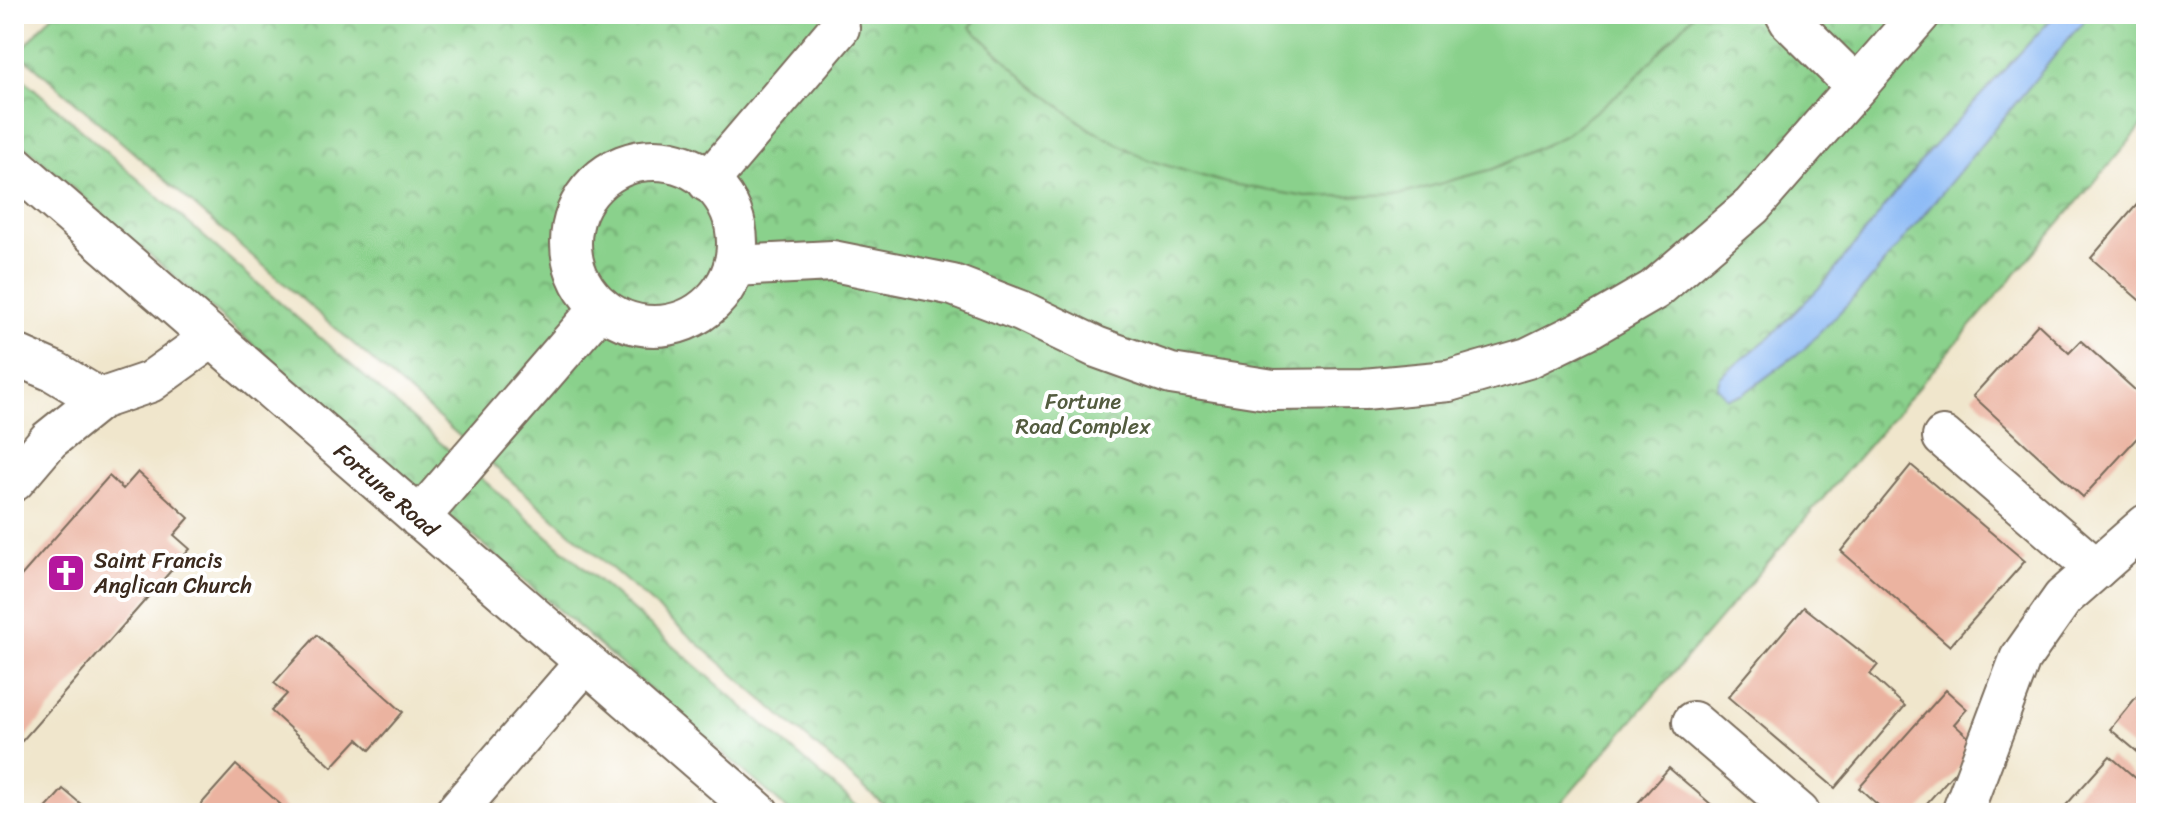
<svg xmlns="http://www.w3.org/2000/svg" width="2160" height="827" font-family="Sriracha,sans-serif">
	<defs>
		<pattern id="park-crowns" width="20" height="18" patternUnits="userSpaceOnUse" patternTransform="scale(2)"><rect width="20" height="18" fill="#8ad18c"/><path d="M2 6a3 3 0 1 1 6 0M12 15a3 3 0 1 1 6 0" fill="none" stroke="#72aa72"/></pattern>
	</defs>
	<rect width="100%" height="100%" fill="#fff"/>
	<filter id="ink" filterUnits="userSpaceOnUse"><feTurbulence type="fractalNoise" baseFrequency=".0125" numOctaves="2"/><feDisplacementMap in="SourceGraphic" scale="16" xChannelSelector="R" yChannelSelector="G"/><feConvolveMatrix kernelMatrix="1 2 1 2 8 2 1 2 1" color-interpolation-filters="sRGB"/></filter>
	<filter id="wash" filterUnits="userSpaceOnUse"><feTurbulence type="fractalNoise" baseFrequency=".006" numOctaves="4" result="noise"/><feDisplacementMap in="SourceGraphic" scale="32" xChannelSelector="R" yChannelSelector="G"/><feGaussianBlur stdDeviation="1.8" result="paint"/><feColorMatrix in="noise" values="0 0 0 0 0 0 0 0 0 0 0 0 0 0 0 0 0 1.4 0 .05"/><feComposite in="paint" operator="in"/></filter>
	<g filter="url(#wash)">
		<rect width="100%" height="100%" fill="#f0e6cc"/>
		<g fill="url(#park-crowns)" stroke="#627e55" stroke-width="2">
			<polygon points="53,14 2146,14 2146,122 1553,813 893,813 19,53"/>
			<polygon points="14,71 865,813 792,813 14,137"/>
		</g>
		<polygon fill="#8ad18c" stroke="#627e55" stroke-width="2" points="981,14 1694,14 1629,85 1564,136 1493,169 1403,194 1306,197 1226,183 1148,160 1088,128 1029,82 970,27"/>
		<polygon fill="#8ab9f5" stroke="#62728a" stroke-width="2" points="2056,14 2089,14 1866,285 1804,349 1742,395 1727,398 1717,387 1720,377 1771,336 1826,281 1930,150"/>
		<g id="blocks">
			<g fill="#ebb3a0">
				<polygon points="2146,194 2146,306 2091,258"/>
				<polygon points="2038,324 2069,353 2081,341 2146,400 2146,428 2083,497 1973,396"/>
				<polygon points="1911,465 2025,561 1950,646 1841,551"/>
				<polygon points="138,472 189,518 174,535 190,549 22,741 14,734 14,584 109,476 123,489"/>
				<polygon points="1804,607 1878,665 1870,674 1905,706 1835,788 1728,697"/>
				<polygon points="317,635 403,712 370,750 358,739 332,767 271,711 287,694 274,683"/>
				<polygon points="2146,685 2146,759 2110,729"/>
				<polygon points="1946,690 1967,709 1954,724 1978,746 1918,813 1887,813 1859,788"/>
				<polygon points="2110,756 2146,787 2146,813 2059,813"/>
				<polygon points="236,765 290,813 197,813 195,811"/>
				<polygon points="1669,768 1721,813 1629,813"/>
				<polygon points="63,789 81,804 73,813 42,813"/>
			</g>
		</g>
	</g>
	<g filter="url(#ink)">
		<use href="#blocks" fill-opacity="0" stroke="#7a6c5b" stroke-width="2"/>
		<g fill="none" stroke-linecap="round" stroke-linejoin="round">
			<defs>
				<g id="minor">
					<polyline points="1786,14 1790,21 1856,86"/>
					<circle cx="654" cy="243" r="83"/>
					<polyline points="14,165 759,813"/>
					<polyline points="708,182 839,28"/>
					<polyline points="734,266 833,261 953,285 1021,311 1096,347 1171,374 1273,390 1364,389 1449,381 1528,358 1587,329 1654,290 1752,206 1920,14"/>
					<polyline points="14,354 55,372 100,399"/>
					<polyline points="1943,437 2096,569"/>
					<polyline points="14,481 49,440 100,399 150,382 211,338"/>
					<polyline points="419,518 601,307"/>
					<polyline points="1693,722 1799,813"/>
					<polyline points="455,813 585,663"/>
					<polyline points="1962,813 2020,659 2063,598 2146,525"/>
				</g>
			</defs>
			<use href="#minor" stroke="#7a6c5b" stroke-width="44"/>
			<use href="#minor" stroke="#fff" stroke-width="40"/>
		</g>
	</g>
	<defs>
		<symbol id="church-square" viewBox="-11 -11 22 22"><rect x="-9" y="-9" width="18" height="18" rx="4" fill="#b5179e" stroke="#fff"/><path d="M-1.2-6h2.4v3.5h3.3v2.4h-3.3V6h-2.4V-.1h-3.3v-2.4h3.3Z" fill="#fff"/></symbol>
	</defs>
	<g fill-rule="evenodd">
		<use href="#church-square" x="44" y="551" width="44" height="44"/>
	</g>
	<g text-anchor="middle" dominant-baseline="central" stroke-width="8" stroke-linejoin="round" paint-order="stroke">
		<g font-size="22" fill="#535c3f" stroke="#fff">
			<text x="1083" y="401">Fortune<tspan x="1083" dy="25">Road Complex</tspan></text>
		</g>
		<g font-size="22" fill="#3b2a1e" stroke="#fff">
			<text transform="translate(386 490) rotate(41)">Fortune Road</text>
		</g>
		<g font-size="22" fill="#3b2a1e" stroke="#fff" text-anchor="start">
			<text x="94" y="560">Saint Francis<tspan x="94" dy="25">Anglican Church</tspan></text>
		</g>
	</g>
	<rect width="2160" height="827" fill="none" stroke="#fff" stroke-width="48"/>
</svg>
